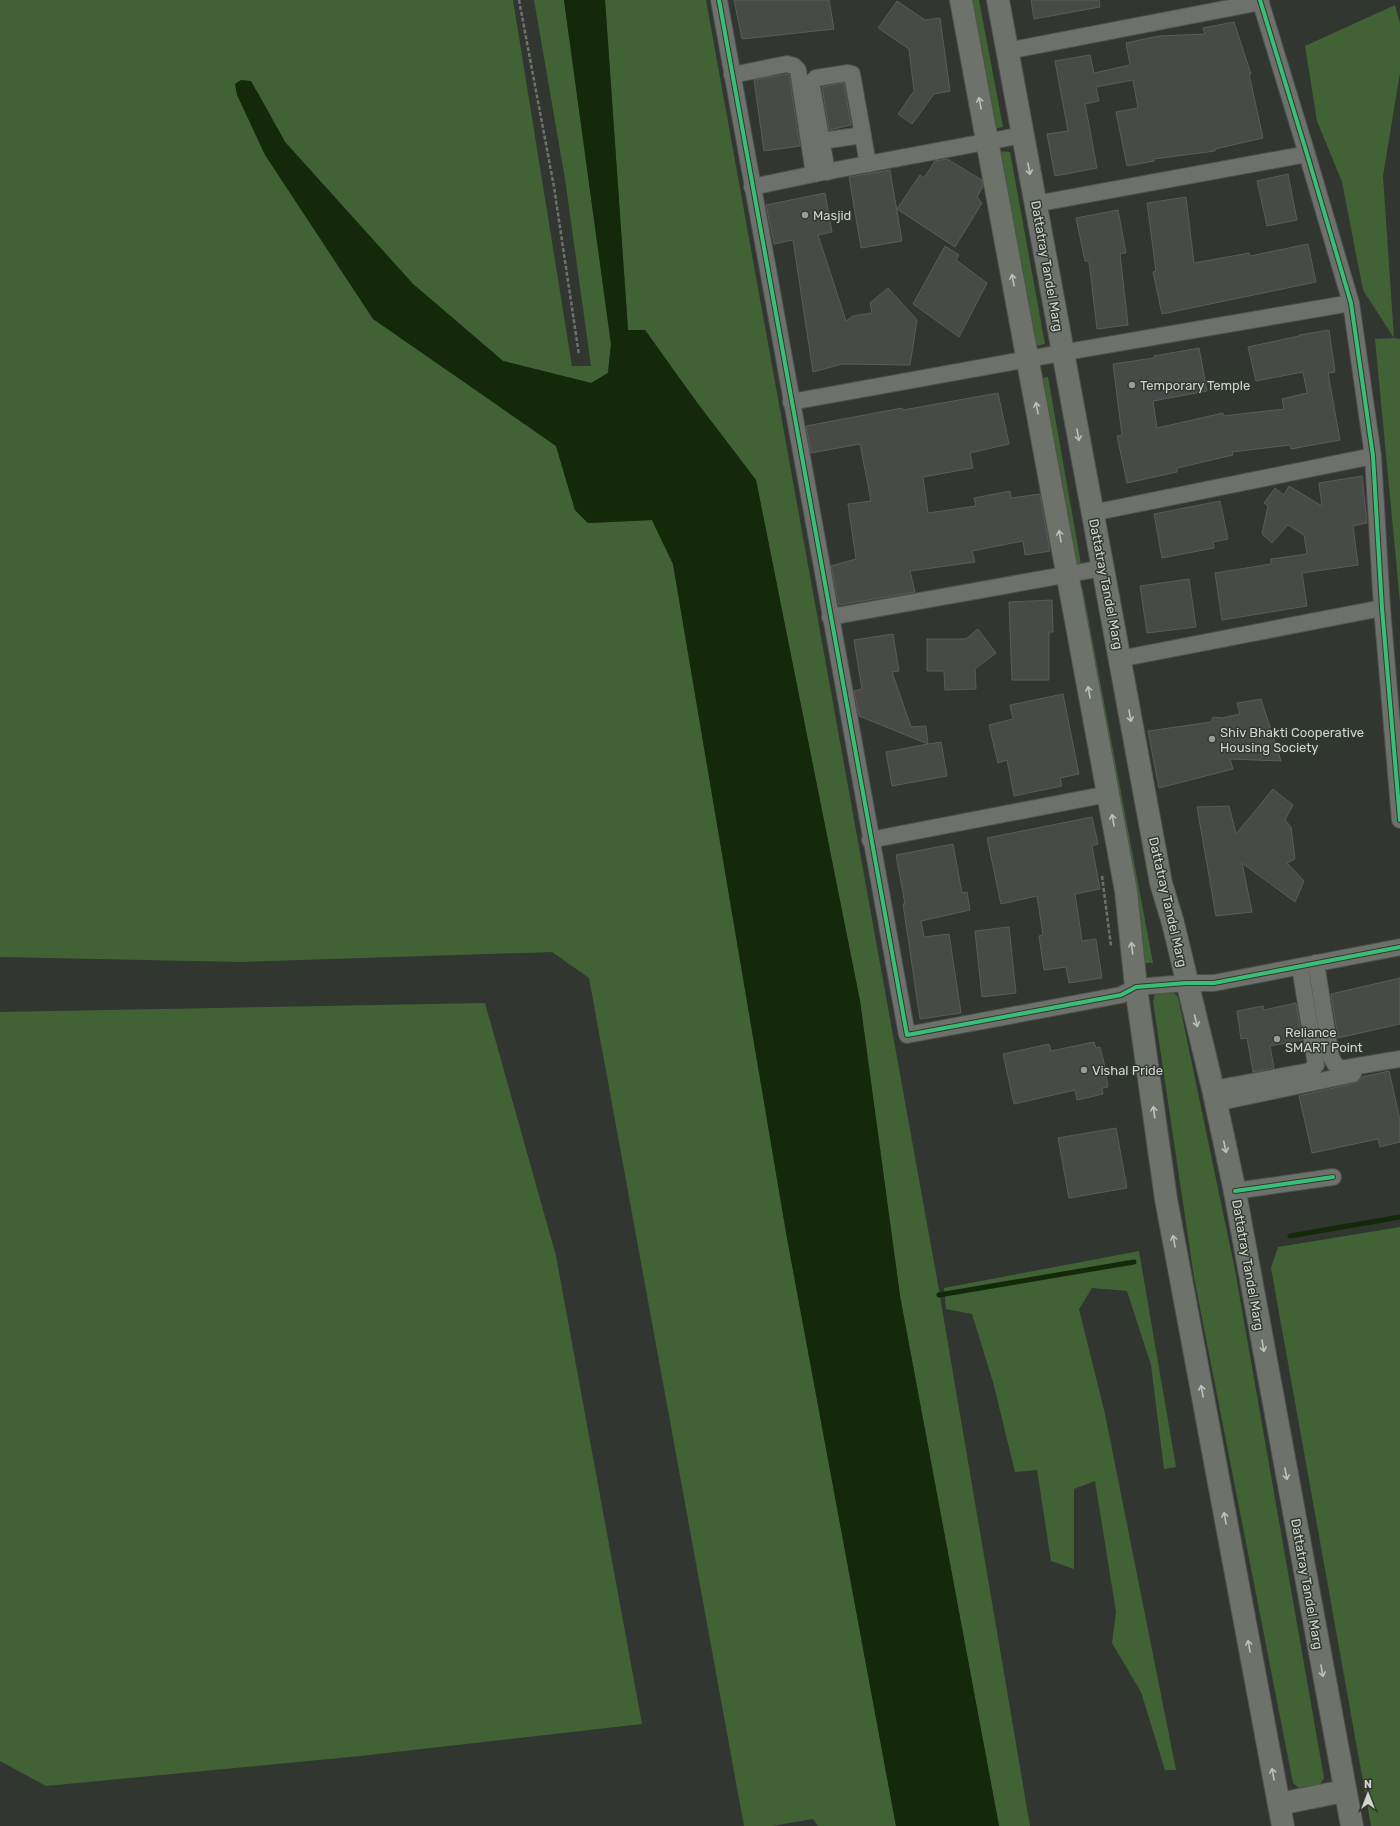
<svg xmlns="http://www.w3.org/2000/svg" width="1400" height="1826" font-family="Rubik,sans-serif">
	<rect width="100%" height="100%" fill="#323631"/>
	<g fill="#416234">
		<polygon points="0,0 513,0 572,366 591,366 565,179 534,0 564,0 611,344 608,373 591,383 503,361 413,284 285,142 257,91 235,84 507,411 556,446 575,510 588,523 652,520 673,564 787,1238 896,1826 818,1826 813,1819 772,1826 744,1826 589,978 552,952 242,962 0,957"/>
		<polygon points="605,0 706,0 937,1279 1030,1826 999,1826 900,1296 860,1001 756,480 698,404 645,330 628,330"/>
		<polygon points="968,0 979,0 1003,127 992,129"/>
		<polygon points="1395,5 1400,24 1400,73 1383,176 1394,338 1363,290 1342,182 1317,121 1305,46"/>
		<polygon points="997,151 1010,152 1045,344 1032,347"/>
		<polygon points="1394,338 1400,339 1400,602 1375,339"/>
		<polygon points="1048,377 1081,564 1072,564 1036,379"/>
		<polygon points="1083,590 1153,963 1144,963 1077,592"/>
		<polygon points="1170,988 1178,997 1235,1270 1324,1778 1319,1786 1300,1789 1293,1783 1194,1277 1153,1001 1156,991"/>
		<polygon points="485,1003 556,1256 642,1724 360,1756 46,1786 0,1761 0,1012"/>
		<polygon points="1400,1227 1400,1826 1371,1826 1271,1268 1278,1247"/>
		<polygon points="1139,1251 1176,1467 1164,1469 1151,1365 1127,1291 1092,1288 1079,1309 1105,1414 1176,1770 1165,1770 1141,1692 1112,1643 1116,1612 1095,1481 1074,1489 1074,1569 1051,1561 1037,1470 1015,1472 993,1382 972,1314 946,1309 944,1288"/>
	</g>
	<polygon fill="#132909" points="564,0 605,0 628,330 645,330 698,404 756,480 860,1001 900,1296 999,1826 896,1826 787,1238 673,564 652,520 588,523 575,510 556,446 373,319 265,155 237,95 235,84 241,80 251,81 285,142 413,284 503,361 591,383 608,373 611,344"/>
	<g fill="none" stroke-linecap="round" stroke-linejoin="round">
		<g stroke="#132909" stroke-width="5">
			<polyline points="1290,1236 1400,1217"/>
			<polyline points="939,1295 1134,1262"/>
		</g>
	</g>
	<g fill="#474a46" stroke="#5a5c59">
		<polygon points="734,0 829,0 834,29 742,39"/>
		<polygon points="1031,0 1099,0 1100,7 1034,19"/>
		<polygon points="897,1 925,20 940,18 950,91 934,94 912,124 898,114 914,91 909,49 878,28"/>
		<polygon points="1234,22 1251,74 1249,74 1263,138 1215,149 1215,151 1154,159 1154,161 1127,166 1116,112 1138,108 1133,80 1096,87 1099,101 1085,104 1097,168 1055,176 1047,134 1068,131 1055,61 1090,55 1094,73 1130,65 1126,43 1159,36 1205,34 1203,28"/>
		<polygon points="787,74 789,75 800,146 764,151 754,80"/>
		<polygon points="844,83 851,125 829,130 822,87"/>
		<polygon points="947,159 982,180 983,186 977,197 982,203 955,247 897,209 920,175 924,178 935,161"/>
		<polygon points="890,170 902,241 861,248 849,177"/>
		<polygon points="1288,174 1297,220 1267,226 1257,181"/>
		<polygon points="825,193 832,232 818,235 846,321 853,316 872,313 870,303 888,288 917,320 910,365 842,364 813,372 793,240 774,244 766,205"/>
		<polygon points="1186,197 1194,263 1249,253 1250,256 1308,244 1316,282 1162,314 1153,272 1156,271 1147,203"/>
		<polygon points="1118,210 1126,253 1120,254 1128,325 1097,329 1089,261 1085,261 1076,218"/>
		<polygon points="945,246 959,255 956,260 987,283 959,337 913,304"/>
		<polygon points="1329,330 1335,372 1328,373 1340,440 1291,449 1290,445 1232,452 1233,455 1177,468 1177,472 1127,483 1117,436 1122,435 1113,364 1154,358 1154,356 1199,348 1207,391 1153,401 1157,428 1223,413 1223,416 1284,409 1282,399 1307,393 1303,372 1256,381 1248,347 1299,336 1299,335"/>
		<polygon points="998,393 1009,444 970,453 973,468 923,477 928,513 976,506 974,498 1010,491 1011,498 1040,494 1050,551 1025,555 1023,541 972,551 975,562 910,571 915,592 839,605 831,566 856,559 848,504 871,501 860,444 811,453 806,426 902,408 903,410"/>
		<polygon points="1362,476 1367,523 1353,526 1358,565 1302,573 1307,606 1222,620 1215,573 1271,564 1271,559 1307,554 1304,535 1288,525 1272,543 1262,534 1268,506 1264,503 1275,488 1284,495 1289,486 1322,506 1319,483"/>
		<polygon points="1220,501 1228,539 1213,542 1214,548 1162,558 1154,514"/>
		<polygon points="1189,579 1196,627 1147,633 1140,586"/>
		<polygon points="1052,600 1053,632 1049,632 1049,680 1012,680 1009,602"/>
		<polygon points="978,629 996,653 975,669 976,689 945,690 944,671 927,671 927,639 966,639"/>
		<polygon points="893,634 899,671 892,672 911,727 926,726 928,744 941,742 947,776 892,786 886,752 928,744 859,716 854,691 862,689 854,640"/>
		<polygon points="1063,694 1079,774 1060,778 1062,786 1014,796 1007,760 998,763 989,725 1013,719 1010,705"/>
		<polygon points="1261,699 1281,761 1230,759 1233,769 1159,788 1148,731 1211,722 1213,717 1222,718 1240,714 1237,703"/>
		<polygon points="1273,789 1293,805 1285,820 1291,827 1295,859 1287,863 1304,881 1295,902 1242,863 1252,912 1216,916 1197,807 1229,806 1236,834"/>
		<polygon points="1092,817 1098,844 1092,846 1100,889 1075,894 1082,941 1096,939 1102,978 1069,983 1066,967 1044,970 1039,936 1043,935 1037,896 1001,904 987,838"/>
		<polygon points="953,844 962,893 967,892 970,910 921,921 924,937 949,934 961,1013 920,1019 903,904 905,904 896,855"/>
		<polygon points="1009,927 1016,993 982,997 975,931"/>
		<polygon points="1400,978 1400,1024 1338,1038 1331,994"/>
		<polygon points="1296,1003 1302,1040 1270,1046 1274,1068 1253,1072 1247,1038 1241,1039 1237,1011 1263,1006 1264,1010"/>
		<polygon points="1094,1042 1096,1048 1100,1047 1104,1063 1108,1087 1102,1088 1103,1094 1077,1100 1075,1090 1014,1104 1003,1054 1049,1044 1051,1051"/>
		<polygon points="1389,1071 1400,1120 1400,1142 1380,1147 1378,1139 1312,1153 1299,1096 1355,1083 1360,1081 1362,1077"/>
		<polygon points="1116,1128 1127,1188 1069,1198 1058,1138"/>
	</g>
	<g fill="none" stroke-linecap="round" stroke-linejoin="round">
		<defs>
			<g id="street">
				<polyline points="719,0 907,1035 1121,995 1136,987 1186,983 1214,983 1400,947"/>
				<polyline points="1260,0 1307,154 1351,303 1373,456 1382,608 1400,820"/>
				<polyline points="1007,51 1261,2"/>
				<polyline points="732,75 787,64 794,66 798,70 814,174"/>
				<polyline points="821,141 863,135"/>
				<polyline points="827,172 812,87 812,82 816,78 848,73 852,74 868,164"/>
				<polyline points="752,187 814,174 1023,135"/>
				<polyline points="1035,204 1307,154"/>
				<polyline points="791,402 1078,350 1351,303"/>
				<polyline points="1092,513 1373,456"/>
				<polyline points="830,617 1103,568"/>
				<polyline points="1119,659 1382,608"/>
				<polyline points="870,840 1108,794"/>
				<polyline points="1316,963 1331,1057 1335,1064 1340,1069 1400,1059"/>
				<polyline points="1213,1089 1310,1071 1316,1065 1300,967"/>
				<polyline points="1216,1103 1353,1074"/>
				<polyline points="1235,1191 1333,1177"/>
			</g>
			<g id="secondary">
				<polyline points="961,0 1126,891 1136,987 1166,1199 1283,1826"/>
				<polyline points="998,0 1161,883 1173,923 1213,1089 1234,1187 1352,1826"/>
				<polyline points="1279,1804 1344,1791"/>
			</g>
		</defs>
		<use href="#street" stroke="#4e524d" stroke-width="18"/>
		<use href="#secondary" stroke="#4e524d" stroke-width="24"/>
		<g stroke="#6e716c" stroke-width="2.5" stroke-dasharray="4 2" stroke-linecap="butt">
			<polyline points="519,0 554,187 579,355"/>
			<polyline points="1102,876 1111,946"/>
		</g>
		<use href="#street" stroke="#6e706c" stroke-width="16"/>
		<use href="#secondary" stroke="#6d726b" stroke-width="22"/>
		<defs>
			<g id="cycleway">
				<polyline points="719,0 907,1035 1121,995 1136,987 1186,983 1214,983 1400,947"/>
				<polyline points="1260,0 1307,154 1351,303 1373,456 1382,608 1400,820"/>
				<polyline points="1235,1191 1333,1177"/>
			</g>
		</defs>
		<use href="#cycleway" stroke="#31382f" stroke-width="6"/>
		<use href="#cycleway" stroke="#3abd76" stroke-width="4"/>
	</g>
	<defs><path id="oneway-shaft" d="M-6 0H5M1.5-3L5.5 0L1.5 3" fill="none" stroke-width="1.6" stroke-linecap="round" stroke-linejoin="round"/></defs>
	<g stroke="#bcc1bb">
		<use href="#oneway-shaft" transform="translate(980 103) rotate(-101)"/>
		<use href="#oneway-shaft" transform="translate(1029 169) rotate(80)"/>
		<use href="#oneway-shaft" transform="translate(1013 280) rotate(-100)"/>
		<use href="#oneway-shaft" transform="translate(1037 408) rotate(-100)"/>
		<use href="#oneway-shaft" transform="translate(1078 435) rotate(80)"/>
		<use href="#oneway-shaft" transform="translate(1060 536) rotate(-100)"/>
		<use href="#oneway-shaft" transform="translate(1089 692) rotate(-100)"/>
		<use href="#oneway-shaft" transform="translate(1130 716) rotate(80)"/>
		<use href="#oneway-shaft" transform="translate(1113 820) rotate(-100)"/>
		<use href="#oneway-shaft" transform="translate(1132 948) rotate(-96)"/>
		<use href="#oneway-shaft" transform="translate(1196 1021) rotate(76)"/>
		<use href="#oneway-shaft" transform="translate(1154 1112) rotate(-98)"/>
		<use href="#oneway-shaft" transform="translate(1225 1147) rotate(78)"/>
		<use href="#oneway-shaft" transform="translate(1174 1241) rotate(-100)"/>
		<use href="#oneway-shaft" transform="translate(1263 1346) rotate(80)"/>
		<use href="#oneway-shaft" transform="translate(1202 1391) rotate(-101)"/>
		<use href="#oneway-shaft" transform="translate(1286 1474) rotate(80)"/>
		<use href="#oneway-shaft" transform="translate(1225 1518) rotate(-101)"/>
		<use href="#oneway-shaft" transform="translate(1249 1646) rotate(-101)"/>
		<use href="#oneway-shaft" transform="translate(1322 1671) rotate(80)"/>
		<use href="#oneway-shaft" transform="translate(1273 1774) rotate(-101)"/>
	</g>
	<g fill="#999d98" stroke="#31382f" stroke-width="1.5">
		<circle cx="805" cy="215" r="4"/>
		<circle cx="1132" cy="385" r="4"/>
		<circle cx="1212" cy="739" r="4"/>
		<circle cx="1277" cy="1039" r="4"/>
		<circle cx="1084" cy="1070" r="4"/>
	</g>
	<g text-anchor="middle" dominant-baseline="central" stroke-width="3" stroke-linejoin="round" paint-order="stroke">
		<g font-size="13" fill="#d0d5cf" stroke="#31382f" text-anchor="start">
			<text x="813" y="215">Masjid</text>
			<text x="1140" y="385">Temporary Temple</text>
			<text x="1220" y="732">Shiv Bhakti Cooperative<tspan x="1220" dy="15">Housing Society</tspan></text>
			<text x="1285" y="1032">Reliance<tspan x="1285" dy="15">SMART Point</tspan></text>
			<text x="1092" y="1070">Vishal Pride</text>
		</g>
		<g font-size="13" fill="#d0d5cf" stroke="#31382f">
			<text transform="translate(1047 266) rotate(80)">Dattatray Tandel Marg</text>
			<text transform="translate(1106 584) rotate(79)">Dattatray Tandel Marg</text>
			<text transform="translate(1168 902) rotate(77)">Dattatray Tandel Marg</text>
			<text transform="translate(1248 1265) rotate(80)">Dattatray Tandel Marg</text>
			<text transform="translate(1307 1584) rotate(80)">Dattatray Tandel Marg</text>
		</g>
	</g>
	<g transform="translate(1368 1794)" stroke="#31382f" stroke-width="3" paint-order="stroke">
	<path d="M0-3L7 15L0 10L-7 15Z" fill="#d0d5cf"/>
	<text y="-6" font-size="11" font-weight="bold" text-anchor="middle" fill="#d0d5cf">N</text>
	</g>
</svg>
